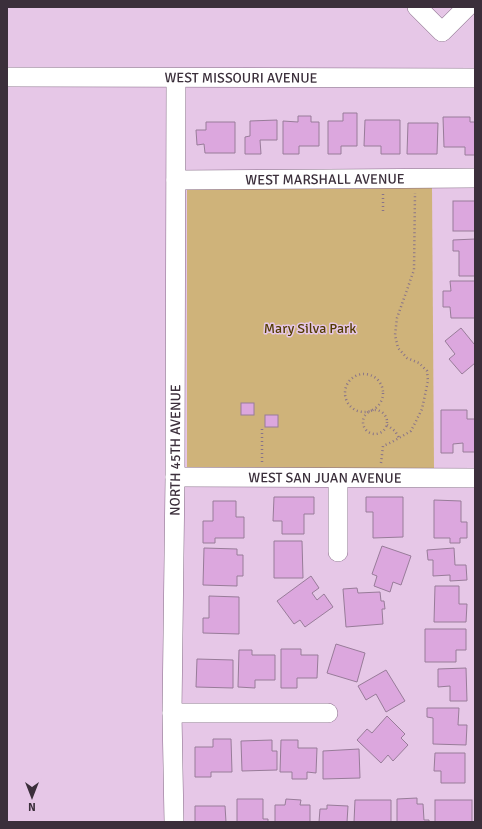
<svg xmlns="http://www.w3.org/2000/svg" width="482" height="829" font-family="Signika,sans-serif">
	<rect width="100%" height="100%" fill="#e6c7e7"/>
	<polygon fill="#cfb37a" points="187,188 432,188 434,469 187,468"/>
	<g fill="#dca7de" stroke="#987c99">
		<polygon points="343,113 357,113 357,146 341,146 341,154 328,154 328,121 343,121"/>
		<polygon points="298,116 311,116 311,122 319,122 319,146 299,146 299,154 283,154 283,121 298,122"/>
		<polygon points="443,117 470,117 470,122 475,122 475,155 465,155 465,147 444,147"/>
		<polygon points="277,120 277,140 260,140 261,154 245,154 245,137 250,136 250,121"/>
		<polygon points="365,120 400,120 400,154 381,154 381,146 364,146"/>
		<polygon points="206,122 235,122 235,153 205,153 204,144 197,145 196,130 206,130"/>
		<polygon points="408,123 438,123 437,154 407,154"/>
		<rect x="453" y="201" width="22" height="30"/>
		<polygon points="475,239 475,276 459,276 459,251 453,251 453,240"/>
		<polygon points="450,281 475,281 475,318 451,318 450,307 443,307 443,291 451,291"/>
		<polygon points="461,328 474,344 475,343 475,363 462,374 449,359 455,354 445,341"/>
		<rect x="241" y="403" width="13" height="12"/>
		<polygon points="441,410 467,410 467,419 475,419 475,452 463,452 463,443 453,444 453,453 441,453"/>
		<rect x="265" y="415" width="13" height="12"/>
		<polygon points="274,497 314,497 314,514 304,514 304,534 282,534 282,521 273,521"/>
		<polygon points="366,497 403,497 403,537 373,538 373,512 366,512"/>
		<polygon points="434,500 461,501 461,522 467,522 467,538 460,538 460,543 450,543 450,538 434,538"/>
		<polygon points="213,501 236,501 236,517 244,517 244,538 215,538 215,543 203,543 203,521 213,521"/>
		<polygon points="274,541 302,541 303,578 274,578"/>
		<polygon points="382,546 411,556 401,585 393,582 390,592 374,586 377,576 372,574"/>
		<polygon points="204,548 237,549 237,555 243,555 243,576 237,576 237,586 203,585"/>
		<polygon points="454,548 455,565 466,565 467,580 450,581 450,575 433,576 433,560 428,560 427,550"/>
		<polygon points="311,576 319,588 312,593 317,600 324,594 333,607 305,627 300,620 294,624 277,601"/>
		<polygon points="435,586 459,586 459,604 467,604 466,622 434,622"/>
		<polygon points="357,588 358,593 380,592 381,601 384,601 385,609 382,609 383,624 346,627 343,589"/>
		<polygon points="209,596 239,597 239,634 203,633 203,618 209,618"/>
		<polygon points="425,629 466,629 466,650 456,650 456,662 425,662"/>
		<polygon points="336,644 365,653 357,682 327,673"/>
		<polygon points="281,649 301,649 301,655 318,655 317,678 297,678 297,688 281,688"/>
		<polygon points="239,650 252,650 252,655 275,655 275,680 255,680 255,688 238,687"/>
		<polygon points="197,659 233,660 233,688 196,687"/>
		<polygon points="466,668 467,701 450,701 450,686 438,687 438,669"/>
		<polygon points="386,670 405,701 386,712 376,694 366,700 358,686"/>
		<polygon points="427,708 459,708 458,725 467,725 466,745 433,744 433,718 427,717"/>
		<polygon points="387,716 405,734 401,738 408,745 393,761 388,755 381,763 357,740 367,729 372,733"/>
		<polygon points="213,739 231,739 232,772 211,772 211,777 195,777 195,747 213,747"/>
		<polygon points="272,740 272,751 277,751 277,770 242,771 241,741"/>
		<polygon points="281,740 298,740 298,748 317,748 316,773 307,772 307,779 292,779 292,772 280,772"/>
		<polygon points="359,749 360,778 323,779 323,751"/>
		<polygon points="435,753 465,753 465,783 441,783 441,771 434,771"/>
		<polygon points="417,798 417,804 423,804 424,820 429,820 429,822 397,822 397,799"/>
		<polygon points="237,799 263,799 263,819 268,819 268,822 237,822"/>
		<polygon points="286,799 301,800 300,805 310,805 310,822 275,822 275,805 285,805"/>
		<polygon points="355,800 391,800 391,822 354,822"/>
		<rect x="435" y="800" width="37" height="22"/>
		<polygon points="327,805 348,806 347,822 319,822 320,809 327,809"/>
		<polygon points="195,806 225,806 226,822 195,822"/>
	</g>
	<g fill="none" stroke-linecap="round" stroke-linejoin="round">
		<defs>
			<g id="minor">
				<polyline points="417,7 442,32 467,7"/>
				<path id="s1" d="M7,77L475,78"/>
				<path id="s2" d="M176,180L475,178"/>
				<path id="s3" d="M175,477L475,478"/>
				<polyline points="338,552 338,478"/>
				<polyline points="172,713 328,713"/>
				<path id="s4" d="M174,822L172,713L175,477L176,78"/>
			</g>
		</defs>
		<use href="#minor" stroke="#856a86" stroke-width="20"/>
		<g stroke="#897489" stroke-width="2.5" stroke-dasharray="1 3" stroke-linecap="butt">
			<polyline points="383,194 383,213"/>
			<circle cx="364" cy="393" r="19"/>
			<circle cx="375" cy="422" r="12"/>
			<polyline points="387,425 395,431 399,438"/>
			<polyline points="262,429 262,463"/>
			<polyline points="381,463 383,446 392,442 411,431 422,409 428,381 427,371 419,363 407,358 398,348 395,335 397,318 414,270 415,193"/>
		</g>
		<use href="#minor" stroke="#fff" stroke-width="19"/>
	</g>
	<g text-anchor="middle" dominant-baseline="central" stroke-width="3" stroke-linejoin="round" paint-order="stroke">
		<g font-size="14" fill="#3b2f3b" stroke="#e6c7e7">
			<text stroke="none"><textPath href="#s1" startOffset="234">WEST MISSOURI AVENUE</textPath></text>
			<text stroke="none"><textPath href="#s2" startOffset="149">WEST MARSHALL AVENUE</textPath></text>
			<text stroke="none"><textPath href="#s4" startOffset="372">NORTH 45TH AVENUE</textPath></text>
			<text stroke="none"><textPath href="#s3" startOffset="150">WEST SAN JUAN AVENUE</textPath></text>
		</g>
		<g font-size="14" fill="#513b00" stroke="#e6c7e7">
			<text x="310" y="328">Mary Silva Park</text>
		</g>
	</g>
	<rect width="482" height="829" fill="none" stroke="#3b2f3b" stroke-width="16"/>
	<g transform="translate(32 797) rotate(180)" stroke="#e6c7e7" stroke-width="3" paint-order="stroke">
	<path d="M0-3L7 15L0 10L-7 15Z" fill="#3b2f3b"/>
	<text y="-6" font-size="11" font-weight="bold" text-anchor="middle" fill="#3b2f3b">N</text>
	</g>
</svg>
